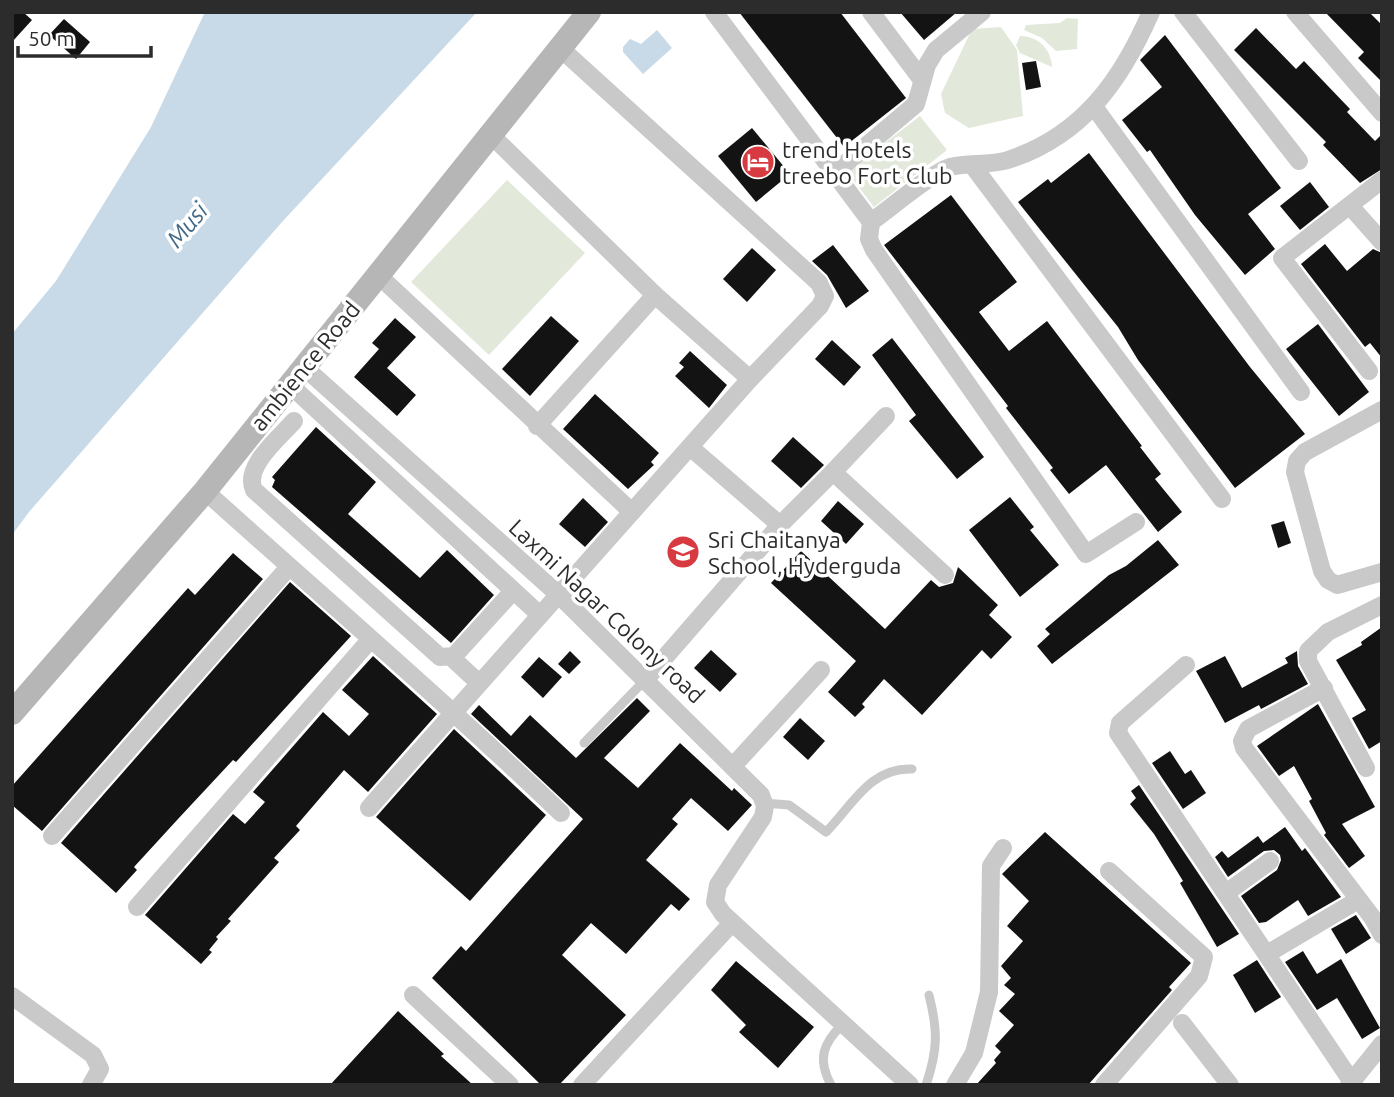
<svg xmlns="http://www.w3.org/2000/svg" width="1394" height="1097" font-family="Ubuntu,sans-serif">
	<rect width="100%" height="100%" fill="#fff"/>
	<g fill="#e2e9db">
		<polygon points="1067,18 1078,19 1077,49 1056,51 1042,38 1024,30 1026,25 1060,23"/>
		<polygon points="1001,27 1017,50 1023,116 969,128 945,113 941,94 972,29"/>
		<path d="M1020,36C1038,36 1051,49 1052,67L1020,53L1016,45Z"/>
		<polygon points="920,116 947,150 874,207 847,172"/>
		<polygon points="507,180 585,253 489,355 411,282"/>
	</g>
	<g fill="#c8dae8">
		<polygon points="205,12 477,12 282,222 29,512 12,535 12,334 56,281 151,127"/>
		<polygon points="657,30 672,48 643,74 623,52 623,47 630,39 641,44"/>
	</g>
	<g fill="#131313">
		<polygon points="12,12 23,12 32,20 12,42"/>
		<polygon points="739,12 840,12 906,98 844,147"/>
		<polygon points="900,12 957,12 924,40"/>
		<polygon points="1325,12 1369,12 1382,25 1382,82 1358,58 1364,52"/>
		<polygon points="64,19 90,42 76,59 49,35"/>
		<polygon points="1256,28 1296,69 1304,61 1350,109 1347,112 1375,141 1382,134 1382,169 1360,183 1323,145 1326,142 1234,50"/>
		<polygon points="1165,35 1281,188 1248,214 1275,249 1245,275 1195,215 1150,150 1147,152 1122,120 1162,87 1140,60"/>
		<polygon points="1036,61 1041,87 1026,90 1022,63"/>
		<polygon points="752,128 790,174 756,202 718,156"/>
		<polygon points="1089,153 1250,367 1305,434 1235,488 1138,360 1118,327 1018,202 1048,179 1051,183"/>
		<polygon points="1310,182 1329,207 1300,230 1280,206"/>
		<polygon points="951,195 1017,282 979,312 1009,351 1047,321 1142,446 1140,447 1161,474 1155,479 1182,512 1158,532 1106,465 1069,494 1050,470 1053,468 1006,408 1008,406 884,245"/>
		<polygon points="1325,244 1347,271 1373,249 1382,253 1382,358 1370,343 1365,347 1301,264"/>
		<polygon points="833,245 869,291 846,308 827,275 812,261"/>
		<polygon points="752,248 776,270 747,302 723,279"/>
		<polygon points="551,316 579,341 530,396 502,369"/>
		<polygon points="395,318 416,337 387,368 416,395 397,416 354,377 379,349 372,343"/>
		<polygon points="1318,324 1369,392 1339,416 1286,349"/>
		<polygon points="892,338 984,457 957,479 909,421 916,415 872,355"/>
		<polygon points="832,340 861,367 844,386 815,359"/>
		<polygon points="690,351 727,385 709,408 675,376 684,367 679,363"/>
		<polygon points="595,394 659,453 651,462 654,465 628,489 563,429"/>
		<polygon points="316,427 376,482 348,514 420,578 447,550 494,595 451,643 272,487 275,480 272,477"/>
		<polygon points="793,437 824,465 801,488 771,461"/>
		<polygon points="1010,497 1034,527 1030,530 1059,565 1020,597 969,530"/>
		<polygon points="583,498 608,522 585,547 559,524"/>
		<polygon points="838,501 864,524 846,544 821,521"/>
		<polygon points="1284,521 1291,543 1278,548 1271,525"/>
		<polygon points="1158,540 1179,565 1052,664 1037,646 1050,634 1045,629 1109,575 1126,566"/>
		<polygon points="801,551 885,629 931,580 939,587 953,583 958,567 998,605 989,615 1012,637 991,659 982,650 922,715 884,679 862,704 865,707 855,717 828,692 856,661 771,583"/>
		<polygon points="233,553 263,579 42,831 12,805 12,786 188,588 195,595"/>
		<polygon points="290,582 351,636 236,762 233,760 178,819 134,867 137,870 116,893 61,843"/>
		<polygon points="1382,627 1382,741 1369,749 1352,718 1366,710 1336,660 1362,645 1361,642"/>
		<polygon points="711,650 737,674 720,692 694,668"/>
		<polygon points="570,651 581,662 569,674 558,664"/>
		<polygon points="1297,651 1298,666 1308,684 1261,709 1259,705 1225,723 1196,671 1225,656 1242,688 1288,663 1285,658"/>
		<polygon points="373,656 437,714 368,792 344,770 296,826 300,830 274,858 279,862 228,919 231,921 216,937 218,939 209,950 212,952 201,964 145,915 233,814 245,824 265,802 253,792 323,712 349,736 369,714 342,690"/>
		<polygon points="539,657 562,677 543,698 521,677"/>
		<polygon points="637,698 650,711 604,758 638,788 680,743 732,791 734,788 752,805 728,831 691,798 672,819 678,824 646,860 690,899 679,911 671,904 626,954 591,923 562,955 626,1015 559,1085 541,1085 432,978 461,946 466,951 583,819 471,714 479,705 511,736 530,715 576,758"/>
		<polygon points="1318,704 1375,807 1342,824 1365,856 1349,868 1324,835 1326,833 1309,801 1312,799 1294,766 1279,776 1257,746"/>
		<polygon points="800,718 825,741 808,760 783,737"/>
		<polygon points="454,729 546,815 470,901 376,817"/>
		<polygon points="1170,751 1185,774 1191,770 1206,793 1183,809 1152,763"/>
		<polygon points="1139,785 1239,934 1217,947 1180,883 1183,881 1154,834 1130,804 1136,798 1131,791"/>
		<polygon points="1285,827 1302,851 1305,848 1341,897 1308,916 1298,900 1266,922 1259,923 1241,896 1277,870 1281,860 1280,855 1274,850 1264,851 1228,877 1215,857 1222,851 1228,858 1258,836 1263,843"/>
		<polygon points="1045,832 1191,963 1169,987 1172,990 1088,1085 976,1085 996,1063 994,1060 1001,1052 995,1046 1014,1025 999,1011 1015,994 1004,985 1011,978 1001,966 1023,941 1007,926 1029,901 1002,874"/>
		<polygon points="1356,915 1371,938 1346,954 1331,929"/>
		<polygon points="1303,951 1317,974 1341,959 1380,1028 1362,1039 1337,998 1317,1010 1285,962"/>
		<polygon points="1257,960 1281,997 1255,1013 1233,975"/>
		<polygon points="736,961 814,1027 778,1068 739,1032 746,1025 711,990"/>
		<polygon points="398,1011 444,1054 441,1056 473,1085 330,1085"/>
	</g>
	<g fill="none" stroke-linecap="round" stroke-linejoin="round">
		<g stroke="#c9c9c9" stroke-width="9">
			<polyline points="584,743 646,679"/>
			<path d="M764,803L789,805L826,832C852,806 870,767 912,769"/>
			<path d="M831,1085C817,1059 823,1043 843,1024"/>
			<path d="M926,1085C938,1049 938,1031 929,995"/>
		</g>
		<g stroke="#c9c9c9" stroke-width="18">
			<polyline points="714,12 871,222 869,239 874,250 1086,554 1136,522"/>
			<polyline points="871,12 922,80"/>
			<polyline points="1183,12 1299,161"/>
			<polyline points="1295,12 1382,113"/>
			<polyline points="1095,108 1301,392"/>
			<polyline points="490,134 655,295 750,379"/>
			<polyline points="973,166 1222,499"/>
			<polyline points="834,173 916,104 927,65 936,50 982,12"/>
			<polyline points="1351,207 1382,242"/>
			<path d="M871,222C890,209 931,173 950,167C968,162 989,166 1008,160C1082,136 1121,81 1151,12"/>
			<polyline points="378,275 632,512"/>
			<polyline points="304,367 559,595 761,795 765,806 763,817 718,885 715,902 723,914 910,1085"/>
			<polyline points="1369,371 1282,258 1382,180"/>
			<polyline points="290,385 540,615"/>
			<polyline points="1382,410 1305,452 1297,461 1295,472 1322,571 1328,580 1337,585 1382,572"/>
			<path d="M294,421C279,438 243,467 254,490L440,657L454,656L513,591"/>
			<polyline points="537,426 655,295"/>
			<polyline points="690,447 780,525"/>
			<polyline points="833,472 886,416"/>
			<path d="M205,491C324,598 445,702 561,813"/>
			<polyline points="451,657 479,683"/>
			<polyline points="1186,665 1120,723 1118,733 1354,1085"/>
			<polyline points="646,679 780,525 833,472 945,575"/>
			<polyline points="1324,688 1248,729 1242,741 1244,748 1372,917 1382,935"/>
			<polyline points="733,766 821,670"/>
			<polyline points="1366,768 1308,661 1308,651 1328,632 1382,605"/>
			<polyline points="369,808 750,379 820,306 825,296 819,283 807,272 559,47"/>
			<polyline points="52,836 289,567"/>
			<polyline points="1226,893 1270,861"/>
			<polyline points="137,907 370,640"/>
			<polyline points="1267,954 1358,900"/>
			<polyline points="413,995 510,1085"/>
			<polyline points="12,996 93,1055 100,1069 91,1085"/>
			<polyline points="1182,1023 1230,1085"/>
			<polyline points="582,1085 732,923"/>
			<polyline points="955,1085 974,1053 989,992 991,866 1003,848"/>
			<polyline points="1104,1085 1199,976 1204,957 1109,871"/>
			<polyline points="1349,1085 1382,1044"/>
		</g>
		<polyline stroke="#b6b6b6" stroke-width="24" points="12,713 205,491 589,12"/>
	</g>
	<defs>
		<symbol id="hotel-disc" viewBox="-11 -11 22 22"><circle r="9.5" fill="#d73b41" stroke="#fff"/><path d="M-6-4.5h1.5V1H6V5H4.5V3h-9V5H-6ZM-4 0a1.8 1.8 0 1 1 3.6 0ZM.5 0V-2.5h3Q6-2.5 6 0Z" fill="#fff"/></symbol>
		<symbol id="school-disc" viewBox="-11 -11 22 22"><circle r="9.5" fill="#d73b41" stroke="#fff"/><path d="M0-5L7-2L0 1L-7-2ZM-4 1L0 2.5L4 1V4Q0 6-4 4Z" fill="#fff"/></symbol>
	</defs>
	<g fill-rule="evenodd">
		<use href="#hotel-disc" x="739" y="143" width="38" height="38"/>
		<use href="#school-disc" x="664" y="533" width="38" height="38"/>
	</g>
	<g text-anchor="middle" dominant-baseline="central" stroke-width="7" stroke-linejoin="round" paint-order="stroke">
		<g font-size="23" fill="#2c2c2c" stroke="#fff" text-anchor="start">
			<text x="782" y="149">trend Hotels<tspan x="782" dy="26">treebo Fort Club</tspan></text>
			<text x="708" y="539">Sri Chaitanya<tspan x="708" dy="26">School, Hyderguda</tspan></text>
		</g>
		<g font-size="23" fill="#2c2c2c" stroke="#fff">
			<text transform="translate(305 366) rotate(-51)">ambience Road</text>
			<text transform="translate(607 611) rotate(43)">Laxmi Nagar Colony road</text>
		</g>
		<g font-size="24" font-style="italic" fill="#416a87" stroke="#fff">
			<text transform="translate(187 225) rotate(-50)">Musi</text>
		</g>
	</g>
	<rect width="1394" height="1097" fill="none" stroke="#2c2c2c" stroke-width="28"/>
	<path d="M18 46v10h133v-10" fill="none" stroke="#2c2c2c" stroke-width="3.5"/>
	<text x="28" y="46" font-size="21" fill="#2c2c2c" stroke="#ffffff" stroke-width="5" paint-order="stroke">50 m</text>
</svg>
